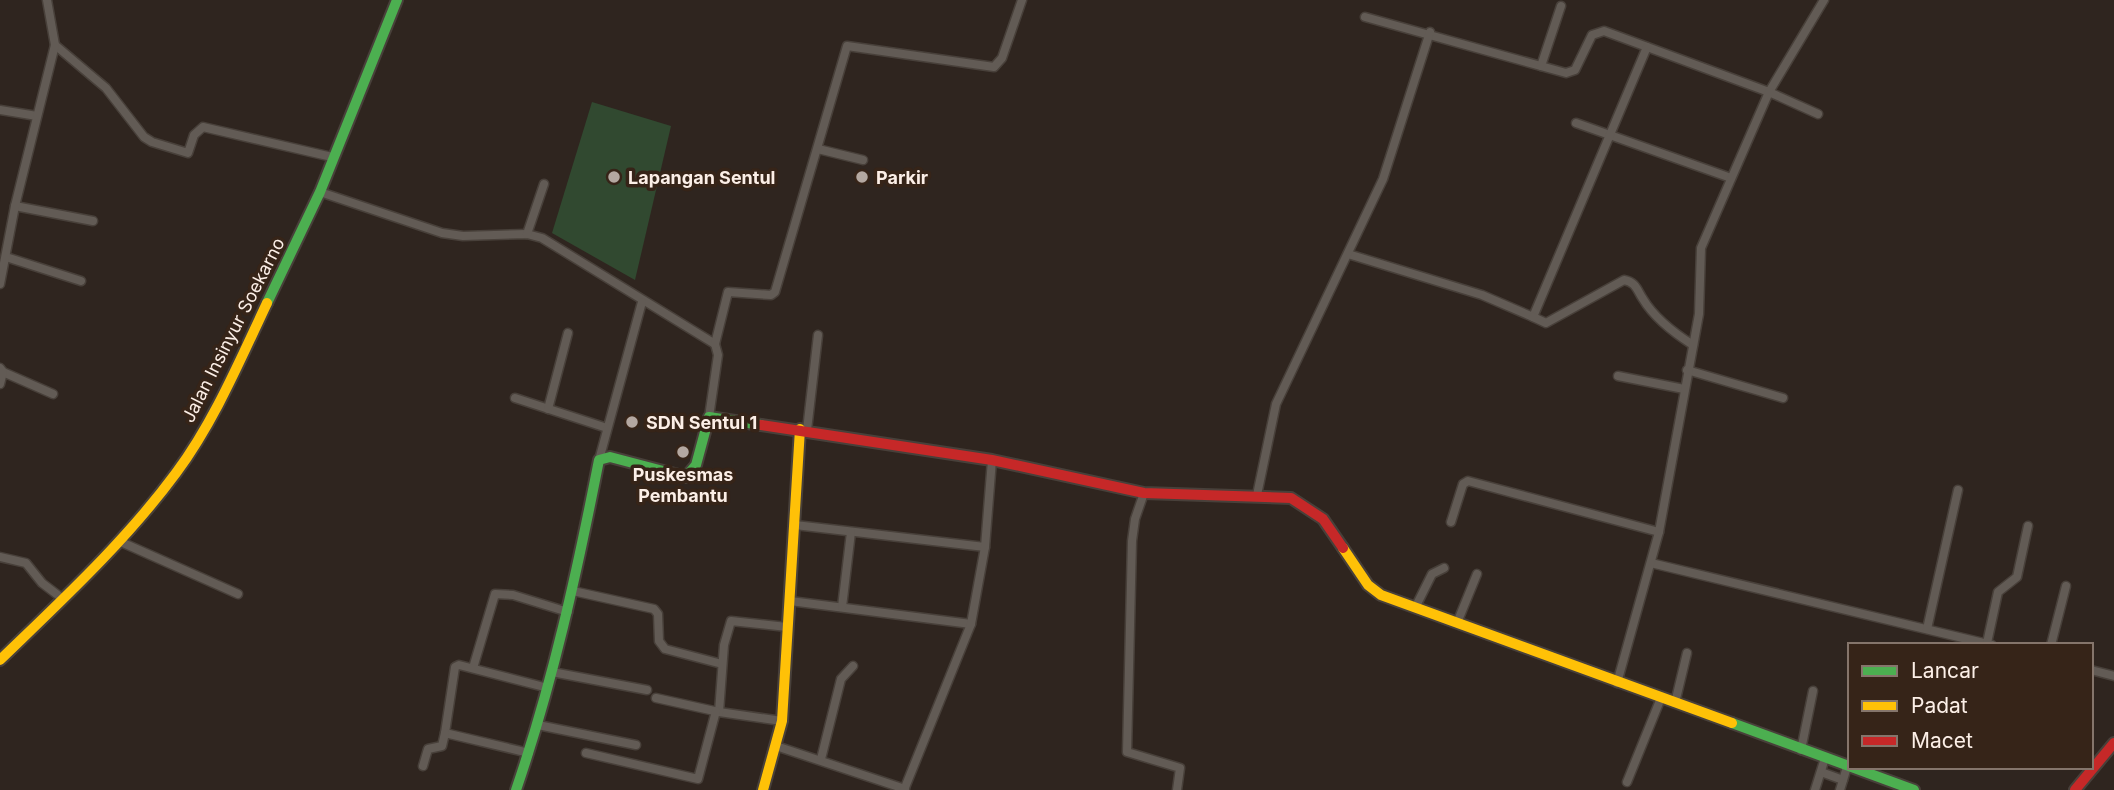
<svg xmlns="http://www.w3.org/2000/svg" width="2114" height="790" font-family="Inter,sans-serif">
	<rect width="100%" height="100%" fill="#2f251f"/>
	<polygon fill="#314930" points="592,102 671,126 635,280 552,233"/>
	<g fill="none" stroke-linecap="round" stroke-linejoin="round">
		<defs>
			<g id="street">
				<polyline points="1365,17 1566,73 1575,70 1592,35 1604,31 1769,92 1824,0"/>
				<polyline points="55,45 106,88 144,137 152,142 188,153 194,135 203,127 332,157"/>
				<polyline points="1541,66 1561,6"/>
				<polyline points="0,110 37,116"/>
				<polyline points="1576,123 1731,178"/>
				<polyline points="818,149 863,160"/>
				<polyline points="320,192 442,233 463,236 527,234 542,238 715,344 718,355 709,417"/>
				<polyline points="15,206 93,221"/>
				<polyline points="527,234 544,184"/>
				<polyline points="1348,254 1482,295 1533,317 1647,47"/>
				<polyline points="6,257 81,281"/>
				<polyline points="0,284 15,206 55,45 47,0"/>
				<path d="M1533,317L1546,323L1624,280C1636,282 1637,290 1643,299C1655,319 1674,333 1693,345"/>
				<polyline points="715,344 728,292 771,295 775,292 847,46 994,67 1002,58 1022,0"/>
				<polyline points="1687,370 1783,398"/>
				<polyline points="3,372 53,394"/>
				<polyline points="1618,376 1684,389"/>
				<polyline points="0,384 3,372 0,368"/>
				<polyline points="515,398 607,428"/>
				<polyline points="548,409 568,333"/>
				<polyline points="807,430 818,335"/>
				<polyline points="599,460 642,302"/>
				<polyline points="1144,493 1135,519 1132,541 1127,752 1180,768 1177,790"/>
				<polyline points="1257,495 1276,404 1383,179 1430,32"/>
				<polyline points="1451,522 1463,484 1468,481 1659,532"/>
				<polyline points="795,525 985,547"/>
				<polyline points="121,542 238,594"/>
				<polyline points="0,557 26,563 42,583 63,599"/>
				<polyline points="1651,563 1992,645"/>
				<polyline points="573,591 654,609 658,614 659,641 665,649 722,664"/>
				<polyline points="790,601 971,624"/>
				<polyline points="842,607 851,532"/>
				<polyline points="1415,608 1432,574 1444,568"/>
				<polyline points="1457,623 1477,574"/>
				<polyline points="1927,629 1958,490"/>
				<polyline points="1987,643 1998,592 2017,577 2028,526"/>
				<polyline points="2051,645 2066,586"/>
				<polyline points="473,668 495,594 513,595 568,612"/>
				<polyline points="2091,670 2114,676"/>
				<polyline points="552,672 647,690"/>
				<polyline points="1617,683 1659,532 1699,314 1701,248 1769,92 1818,114"/>
				<polyline points="656,698 719,712 782,721"/>
				<polyline points="1675,703 1687,653"/>
				<polyline points="719,712 724,645 731,621 787,627"/>
				<polyline points="538,725 636,745"/>
				<polyline points="776,746 905,789"/>
				<polyline points="1801,750 1813,691"/>
				<polyline points="529,753 445,733 455,667 459,665 548,688"/>
				<polyline points="586,753 698,779 716,711"/>
				<polyline points="821,759 841,679 853,666"/>
				<polyline points="423,766 428,749 442,746 445,733"/>
				<polyline points="1821,772 1843,780"/>
				<polyline points="1627,782 1661,698"/>
				<polyline points="904,790 971,624 985,547 992,460"/>
				<polyline points="1815,790 1825,758"/>
				<polyline points="1840,790 1847,767"/>
			</g>
			<g id="fast">
				<polyline points="267,303 320,192 397,0"/>
				<polyline points="1732,723 1914,790"/>
				<path d="M516,790C553,682 577,572 599,460L610,457L686,477L696,465L709,417L761,425"/>
			</g>
			<g id="slow">
				<polyline points="1343,548 1368,585 1381,595 1732,723"/>
				<path d="M0,660C62,600 125,542 176,473C214,422 240,360 267,303"/>
				<polyline points="763,790 782,721 800,429"/>
			</g>
			<g id="jam">
				<polyline points="761,425 992,460 1144,493 1291,498 1323,519 1343,548"/>
				<polyline points="2075,790 2114,743"/>
			</g>
		</defs>
		<use href="#street" stroke="#48403a" stroke-width="11"/>
		<use href="#fast" stroke="#48403a" stroke-width="14"/>
		<use href="#slow" stroke="#48403a" stroke-width="14"/>
		<use href="#jam" stroke="#48403a" stroke-width="14"/>
		<use href="#street" stroke="#625b55" stroke-width="8"/>
		<use href="#fast" stroke="#4caf50" stroke-width="10"/>
		<use href="#slow" stroke="#ffc107" stroke-width="10"/>
		<use href="#jam" stroke="#c62828" stroke-width="10"/>
	</g>
	<g fill="#b4a8a1" stroke="#362418" stroke-width="2.5">
		<circle cx="614" cy="177" r="7"/>
		<circle cx="862" cy="177" r="7"/>
		<circle cx="632" cy="422" r="7"/>
		<circle cx="683" cy="452" r="7"/>
	</g>
	<g text-anchor="middle" dominant-baseline="central" stroke-width="7" stroke-linejoin="round" paint-order="stroke">
		<g font-size="18" font-weight="bold" fill="#fcefe7" stroke="#362418" text-anchor="start">
			<text x="628" y="177">Lapangan Sentul</text>
			<text x="876" y="177">Parkir</text>
			<text x="646" y="422">SDN Sentul 1</text>
			<text x="683" y="474" text-anchor="middle">Puskesmas<tspan x="683" dy="21">Pembantu</tspan></text>
		</g>
		<g font-size="18" fill="#fcefe7" stroke="#362418">
			<text transform="translate(233 330) rotate(-63)">Jalan Insinyur Soekarno</text>
		</g>
	</g>
	<rect x="1848" y="643" width="245" height="126" fill="#362418" stroke="#85756b" stroke-width="2"/>
	<rect x="1862" y="666" width="35" height="10" fill="#4caf50" stroke="#85756b" stroke-width="2"/>
	<text x="1911" y="678" font-size="21" fill="#fcefe7">Lancar</text>
	<rect x="1862" y="701" width="35" height="10" fill="#ffc107" stroke="#85756b" stroke-width="2"/>
	<text x="1911" y="713" font-size="21" fill="#fcefe7">Padat</text>
	<rect x="1862" y="736" width="35" height="10" fill="#c62828" stroke="#85756b" stroke-width="2"/>
	<text x="1911" y="748" font-size="21" fill="#fcefe7">Macet</text>
</svg>
